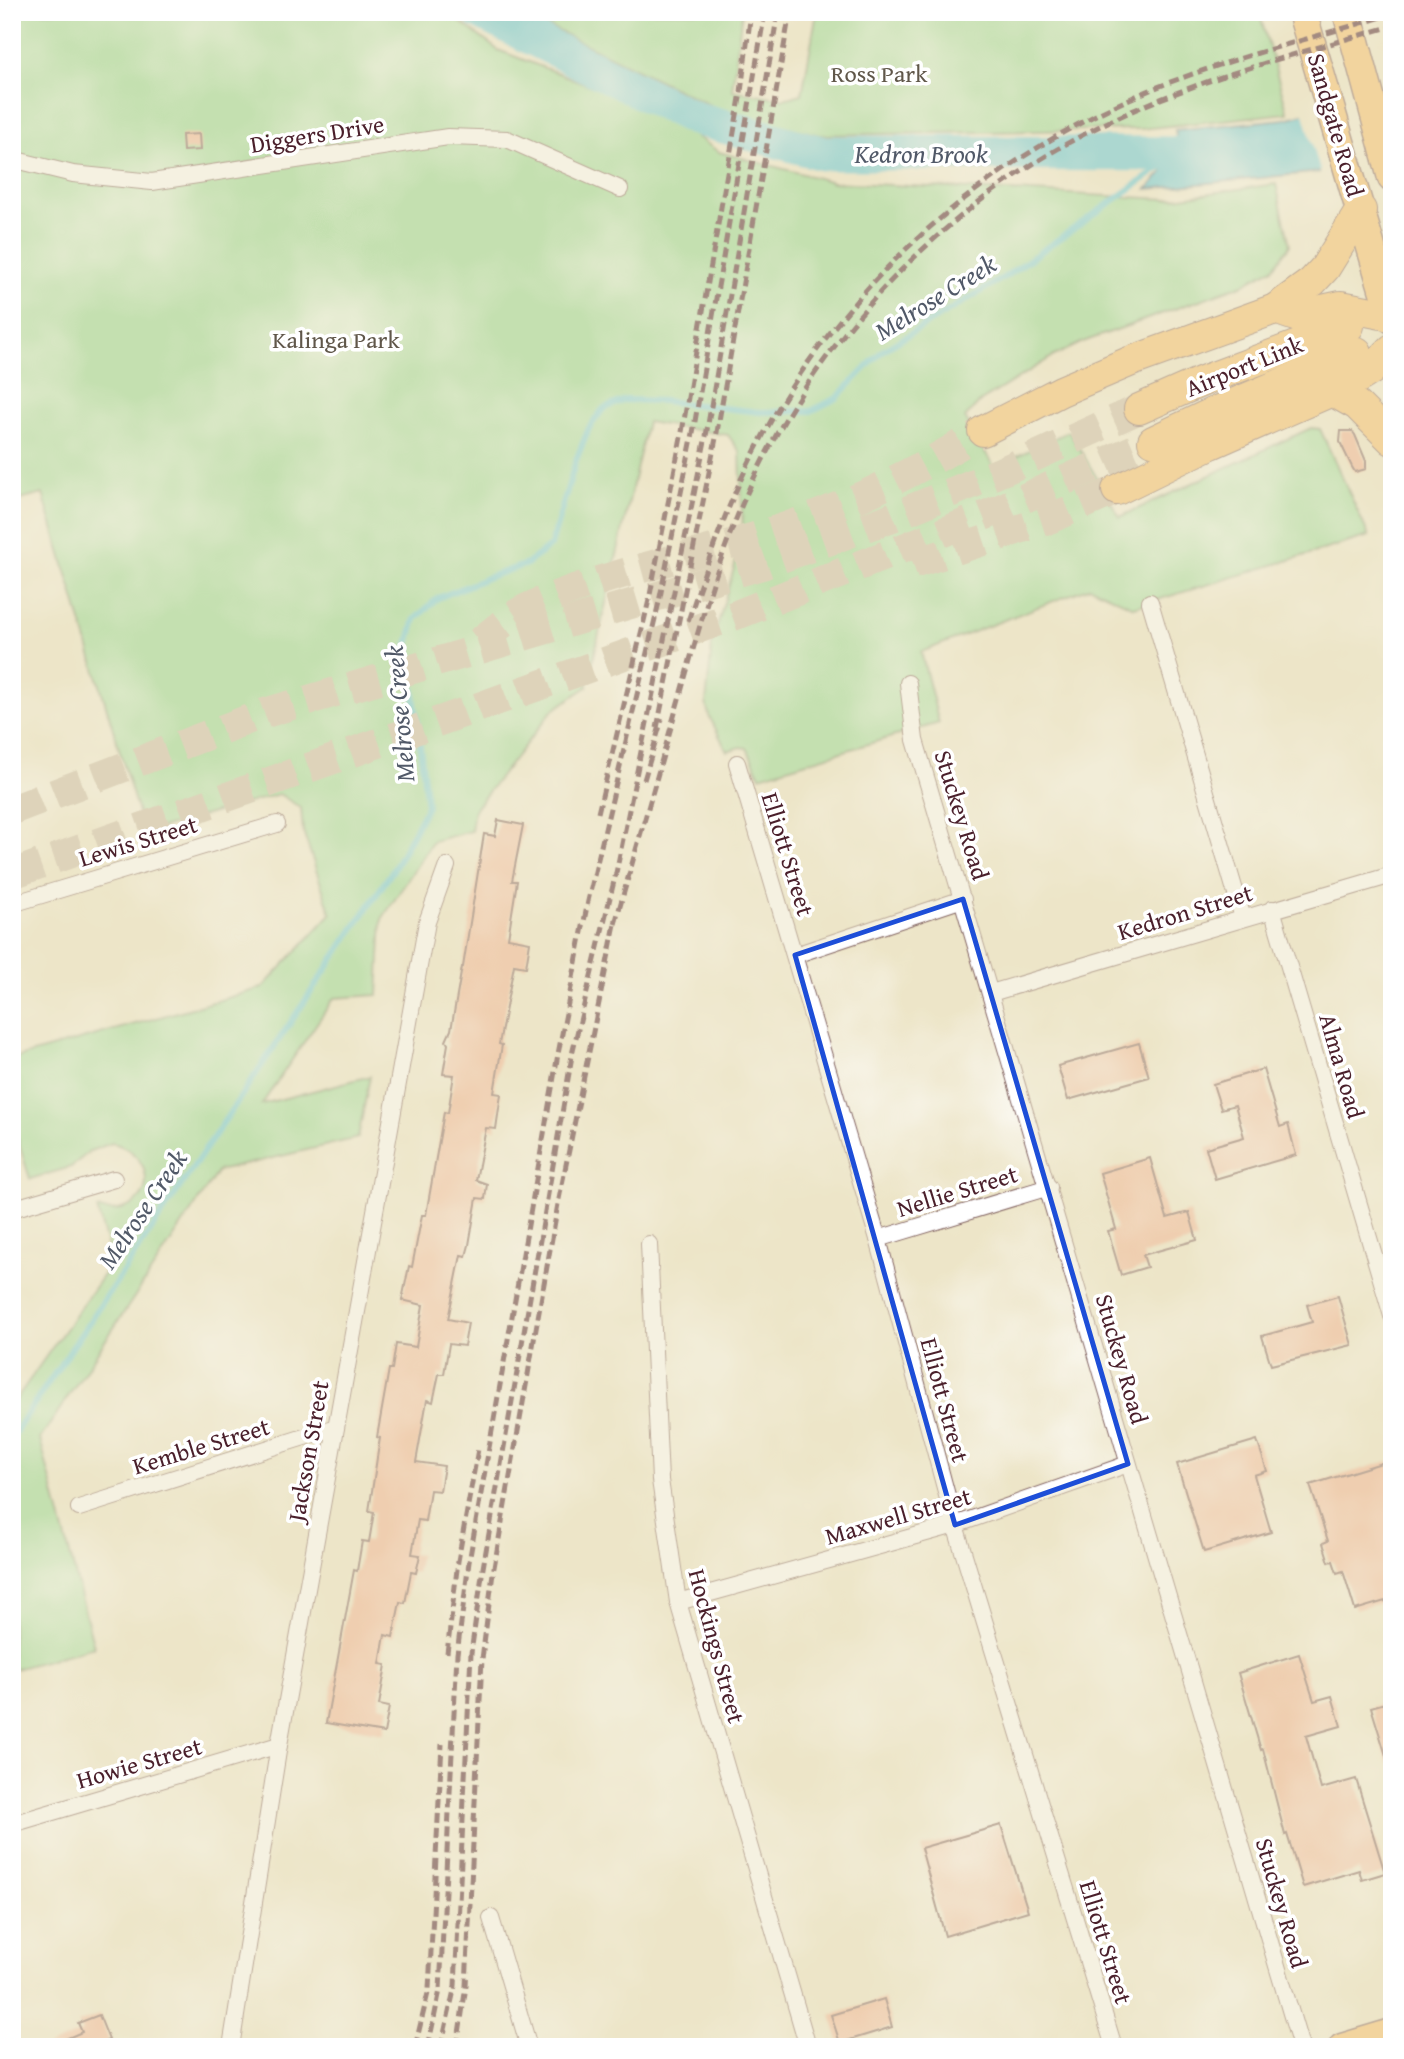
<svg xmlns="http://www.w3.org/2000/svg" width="1404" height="2059" font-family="'Gentium Book Plus',serif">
	<rect width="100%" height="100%" fill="#fff"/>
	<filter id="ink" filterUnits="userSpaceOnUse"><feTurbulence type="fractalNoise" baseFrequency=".0143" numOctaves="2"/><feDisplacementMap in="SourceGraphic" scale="14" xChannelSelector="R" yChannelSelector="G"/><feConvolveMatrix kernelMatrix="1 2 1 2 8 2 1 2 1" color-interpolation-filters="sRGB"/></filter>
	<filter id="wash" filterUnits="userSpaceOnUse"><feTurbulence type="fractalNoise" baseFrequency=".00686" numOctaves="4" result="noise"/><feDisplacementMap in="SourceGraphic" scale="28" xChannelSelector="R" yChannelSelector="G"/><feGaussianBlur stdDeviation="1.57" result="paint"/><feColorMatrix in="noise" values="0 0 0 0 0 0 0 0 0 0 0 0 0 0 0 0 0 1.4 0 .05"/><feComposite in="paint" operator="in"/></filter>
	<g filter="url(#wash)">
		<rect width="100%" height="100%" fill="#ede5c8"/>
		<g fill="#93d993" stroke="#6e7c5f" stroke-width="2">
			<path d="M12,12H447L498,50L662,113L719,152L833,182L1167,199L1276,184L1290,245L1273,268L1244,284L1083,342L1052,357L981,401L965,418L994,467L1069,431L1120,517L1311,428L1320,429L1369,536L1134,607L1090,587L921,652L939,723L760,776L747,748L740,747L727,751L709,716L706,703L712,644L743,537L740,452L728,435L647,422L587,687L552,711L474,810L471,831L433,841L382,919L378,995L334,998L262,1104L370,1076L358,1138L218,1171L40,1439L94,1647L12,1670V1405L112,1262L97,1209C103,1210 112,1212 118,1210C160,1202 152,1152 112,1143L90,1151L71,1167L30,1179L12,1121V1059L262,988L331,914L303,831L301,808L279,794L144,833L43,494L12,502Z"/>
			<polygon points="519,12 742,12 732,90 784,99 802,94 817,12 1259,12 1288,113 1141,129 820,135 720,110"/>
		</g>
		<polygon fill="#5dc6d9" stroke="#547282" stroke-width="2" points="1392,90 1392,165 1147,189 1180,154 1175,130 1285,119"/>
		<polygon fill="#ede5c8" points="1392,86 1392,169 1321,174 1303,110"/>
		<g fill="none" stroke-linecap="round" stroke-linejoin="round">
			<polyline stroke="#5dc6d9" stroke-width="6" points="12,1437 395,867 427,806 408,644 415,619 438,598 489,577 527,564 551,545 576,460 589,428 603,409 625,400 664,401 759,412 811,411 837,398 882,351 1006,276 1180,154"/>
			<polyline stroke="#5dc6d9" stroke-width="35" points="479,12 694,118 821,153 1226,154"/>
		</g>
		<g id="blocks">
			<g fill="#f2b293">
				<polygon points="199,134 200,150 183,151 182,135"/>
				<polygon points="1341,431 1352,431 1355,435 1366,461 1366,469 1355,472 1352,467 1340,442"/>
				<polygon points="498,820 523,825 512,881 517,881 508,938 530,942 526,967 514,965 499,1044 502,1045 494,1093 501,1094 496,1129 486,1128 476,1180 487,1184 485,1199 477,1198 469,1245 466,1256 461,1255 448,1319 468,1323 464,1346 449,1344 444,1374 439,1374 433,1402 427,1400 416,1462 444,1466 440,1491 430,1490 425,1521 418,1520 412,1554 420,1555 416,1573 411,1572 405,1603 400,1602 393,1637 385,1635 380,1664 386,1665 379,1705 389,1707 384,1733 326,1723 354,1570 357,1571 362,1541 369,1542 374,1512 369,1511 380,1438 377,1437 389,1369 392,1369 396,1344 416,1347 423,1305 402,1300 409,1266 412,1267 422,1215 426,1215 444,1112 448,1113 454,1075 443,1074 448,1044 446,1041 451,1030 462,967 463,967 484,834 495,836"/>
				<polygon points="1139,1043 1149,1077 1068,1100 1058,1066"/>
				<polygon points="1263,1069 1280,1127 1288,1124 1296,1155 1215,1179 1206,1148 1244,1137 1235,1105 1221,1109 1213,1084"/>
				<polygon points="1150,1158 1167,1218 1189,1212 1197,1240 1143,1255 1147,1267 1121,1275 1108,1231 1116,1229 1100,1173"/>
				<polygon points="1338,1296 1352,1345 1271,1365 1262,1336 1312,1322 1307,1305"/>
				<polygon points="1257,1440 1267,1471 1254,1475 1271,1532 1204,1552 1177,1464"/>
				<polygon points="1388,1461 1392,1473 1392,1599 1355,1610 1343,1571 1337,1573 1333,1561 1329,1562 1323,1543 1328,1541 1310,1485"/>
				<polygon points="1299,1654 1314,1701 1332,1696 1341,1726 1306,1736 1321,1789 1356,1779 1385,1873 1362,1880 1359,1870 1303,1887 1287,1834 1285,1835 1263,1749 1261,1750 1238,1673"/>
				<polygon points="1392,1701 1392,1761 1388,1762 1371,1707"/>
				<polygon points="1001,1825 1028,1911 945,1936 921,1848"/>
				<polygon points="884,1999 892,2027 840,2043 831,2015"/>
				<polygon points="99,2015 109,2040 101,2043 102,2047 47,2047 82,2032 78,2023"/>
			</g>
		</g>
	</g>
	<g filter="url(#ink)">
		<use href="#blocks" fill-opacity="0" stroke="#836462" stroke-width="2"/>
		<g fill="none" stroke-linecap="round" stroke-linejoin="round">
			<g stroke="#ccbda9" stroke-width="30" stroke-dasharray="30 15" stroke-linecap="butt">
				<polyline points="913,564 1047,520 1117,490"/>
				<path d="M479,642C494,631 510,616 527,608C602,574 683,559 761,535C840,511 913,473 983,431"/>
				<polyline points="12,810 265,713 765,564 885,520 1005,470 1139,409"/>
				<polyline points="12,874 739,614 991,513 1153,441"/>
			</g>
			<defs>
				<g id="minor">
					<polyline points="12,159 73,174 152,182 448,137 507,139 620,189"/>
					<polyline points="1150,602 1243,918"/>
					<polyline points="908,683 915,740 1301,2047"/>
					<polyline points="737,763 878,1239 955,1525 1114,2047"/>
					<polyline points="12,904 277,824"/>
					<polyline points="1272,909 1392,1316"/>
					<polyline points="795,955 963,899"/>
					<polyline points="991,993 1392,875"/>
					<polyline points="12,1209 114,1179"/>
					<polyline points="878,1239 1049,1187"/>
					<polyline points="649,1244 660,1480 678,1602 808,2047"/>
					<polyline points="79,1508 336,1427"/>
					<polyline points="678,1602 955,1525 1128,1464"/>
					<polyline points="12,1824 279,1745"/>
					<polyline points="491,1918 529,2047"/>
					<polyline points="231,2047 279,1745 427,922 447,866"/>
				</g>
				<polyline id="primary" points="1342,2047 1392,2032"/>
				<g id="trunk">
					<polyline points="1302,12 1392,319"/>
					<polyline points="1347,12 1392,178"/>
				</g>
				<g id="motorway">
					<polyline points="1275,309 1295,316 1341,306 1392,316"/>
					<polyline points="1332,391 1357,405 1392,440"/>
					<polyline points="1139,409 1205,380 1349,326"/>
					<polyline points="983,431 1061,391 1129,362 1275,309 1312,282 1325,268 1361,210"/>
					<polyline points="1153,441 1214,412 1357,352"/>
					<polyline points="1117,490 1211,444 1350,383 1371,370 1392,349"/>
				</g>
			</defs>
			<use href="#minor" stroke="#836462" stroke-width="18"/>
			<use href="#primary" stroke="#836462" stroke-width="29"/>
			<use href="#trunk" stroke="#836462" stroke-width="31"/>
			<use href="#motorway" stroke="#836462" stroke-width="32"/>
			<use href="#minor" stroke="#fff" stroke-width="16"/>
			<use href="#primary" stroke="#f8bf6c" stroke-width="26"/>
			<use href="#trunk" stroke="#f8bf6c" stroke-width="28"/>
			<use href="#motorway" stroke="#f8bf6c" stroke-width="30"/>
			<g stroke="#4a1f2b" stroke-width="5" stroke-dasharray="10 5" stroke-linecap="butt">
				<path d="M688,621C708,561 728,501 758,445C841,284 988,156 1155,88C1231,58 1313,38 1392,14"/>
				<polyline points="657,728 716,438 790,12"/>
				<polyline points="644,780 662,719"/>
				<polyline points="598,813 649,600 682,432 741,92 751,12"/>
				<path d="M615,924C634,856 654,788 673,720C692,654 709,588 734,524C801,353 936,208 1100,126C1192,80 1294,55 1392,26"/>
				<polyline points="447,1653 458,1561 478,1449"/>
				<polyline points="415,2047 429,1989 442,1744"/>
				<polyline points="428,2047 440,1990 457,1654 469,1562 558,1054 588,901 659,602 693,433 765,12"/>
				<polyline points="441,2047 455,1986 471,1653 483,1568 573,1050 616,873 706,436 778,12"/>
				<polyline points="457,2047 466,1986 482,1659 493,1573 558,1204 616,919"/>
			</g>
		</g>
	</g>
	<path d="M0 0H1404V2059H0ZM963,899L1128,1464L955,1525L795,955Z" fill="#ede5c8" fill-opacity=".55" fill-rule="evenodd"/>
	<path fill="none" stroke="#1d4ed8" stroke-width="5" stroke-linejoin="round" d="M963,899L1128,1464L955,1525L795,955Z"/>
	<g text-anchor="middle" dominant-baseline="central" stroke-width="7" stroke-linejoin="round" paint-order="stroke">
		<g font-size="24" fill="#60574a" stroke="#fff">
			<text x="879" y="73">Ross Park</text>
			<text x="336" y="339">Kalinga Park</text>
		</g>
		<g font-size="24" fill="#4a1f2b" stroke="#fff">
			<text transform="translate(1336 125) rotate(74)">Sandgate Road</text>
			<text transform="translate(317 134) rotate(-9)">Diggers Drive</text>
			<text transform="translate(1244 366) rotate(-22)">Airport Link</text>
			<text transform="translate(962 815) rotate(73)">Stuckey Road</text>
			<text transform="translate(138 841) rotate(-17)">Lewis Street</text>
			<text transform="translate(788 854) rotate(73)">Elliott Street</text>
			<text transform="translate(1185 912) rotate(-17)">Kedron Street</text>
			<text transform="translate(1342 1066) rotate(74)">Alma Road</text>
			<text transform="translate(957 1191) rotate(-17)">Nellie Street</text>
			<text transform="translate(1122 1359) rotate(74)">Stuckey Road</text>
			<text transform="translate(945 1400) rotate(75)">Elliott Street</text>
			<text transform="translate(201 1446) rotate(-17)">Kemble Street</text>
			<text transform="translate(308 1451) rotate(-80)">Jackson Street</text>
			<text transform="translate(898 1516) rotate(-16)">Maxwell Street</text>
			<text transform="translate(717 1646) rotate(75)">Hockings Street</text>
			<text transform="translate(139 1763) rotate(-16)">Howie Street</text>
			<text transform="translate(1282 1903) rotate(74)">Stuckey Road</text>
			<text transform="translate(1106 1942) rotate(73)">Elliott Street</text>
		</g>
		<g font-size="26" font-style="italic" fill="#515968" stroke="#fff">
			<text x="921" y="153">Kedron Brook</text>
			<text transform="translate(935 297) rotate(-32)">Melrose Creek</text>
			<text transform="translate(399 714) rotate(-95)">Melrose Creek</text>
			<text transform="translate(142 1209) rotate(-56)">Melrose Creek</text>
		</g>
	</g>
	<rect width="1404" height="2059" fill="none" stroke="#fff" stroke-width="42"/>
</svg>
